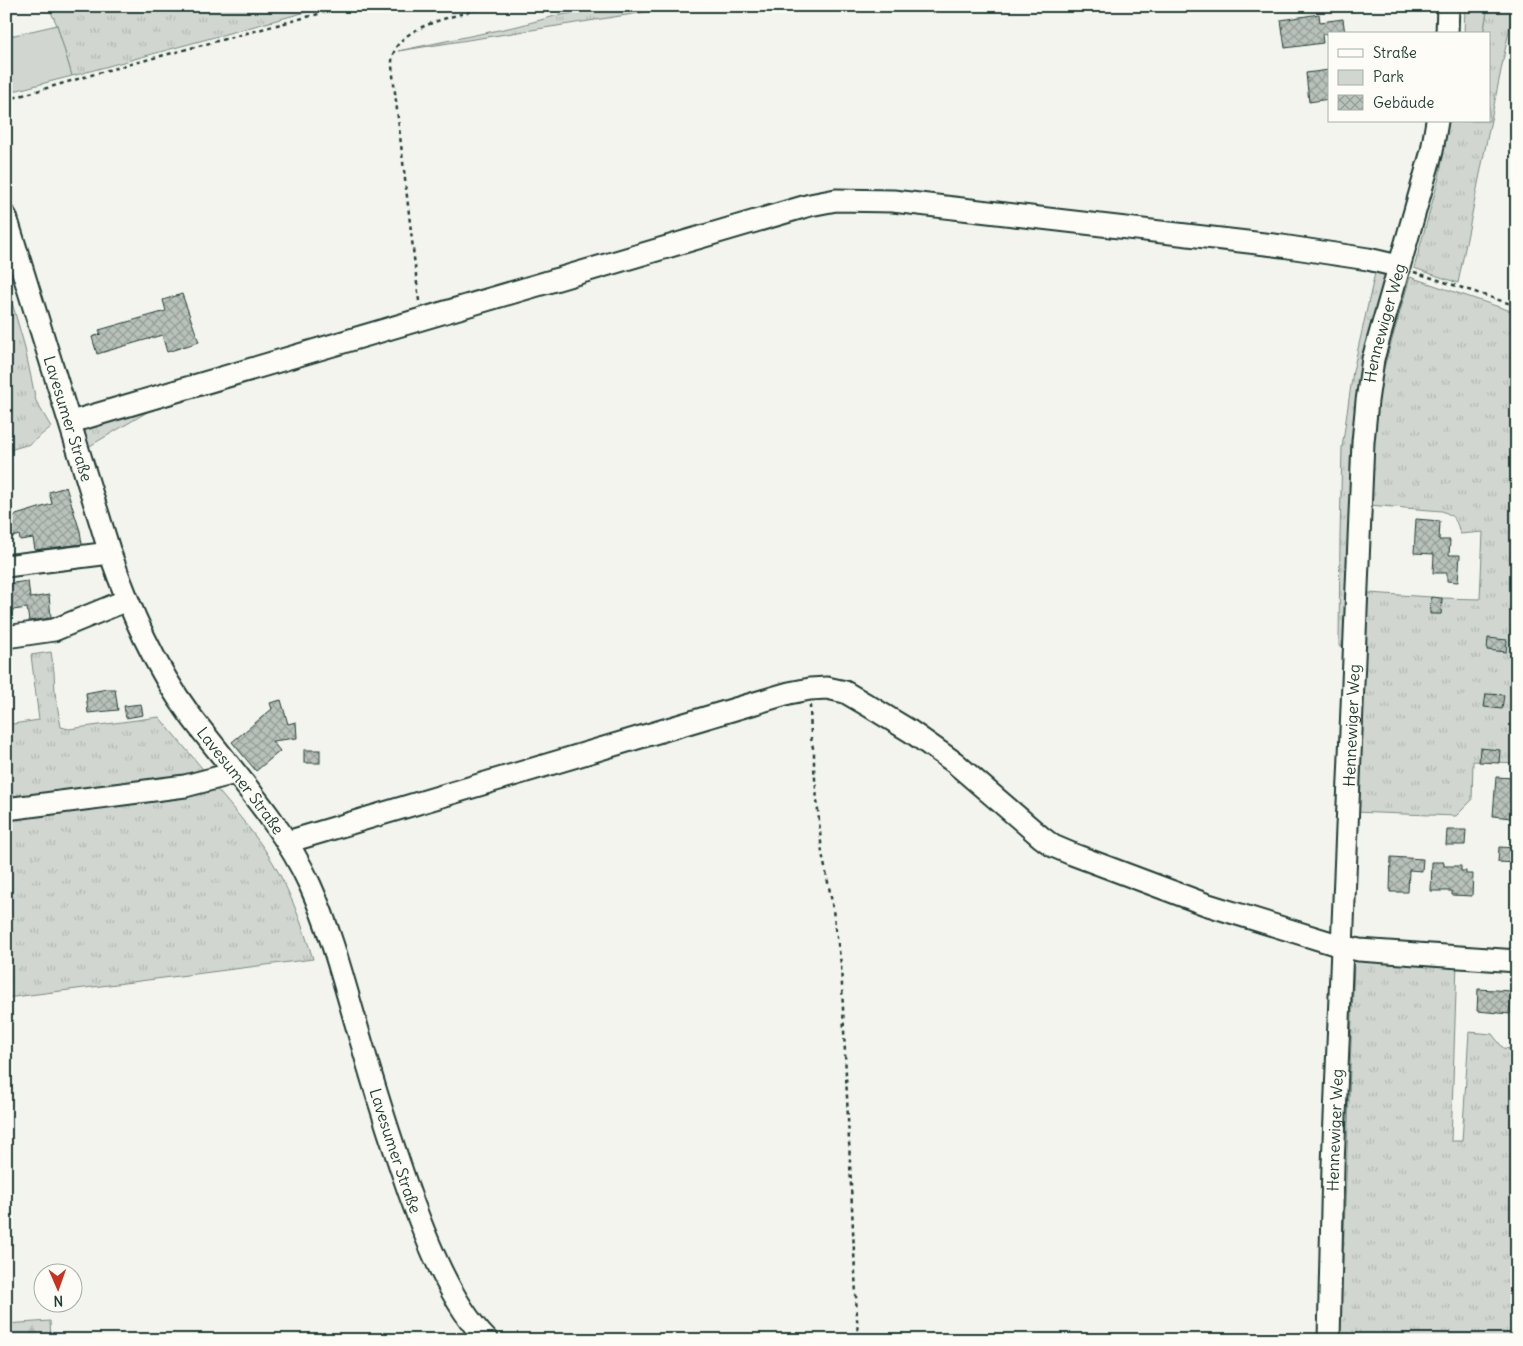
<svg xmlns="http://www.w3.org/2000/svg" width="1523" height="1346" font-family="Delius,sans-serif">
	<defs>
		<pattern id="grass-tufts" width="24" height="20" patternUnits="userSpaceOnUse" patternTransform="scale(1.25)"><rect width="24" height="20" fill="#d1d6d1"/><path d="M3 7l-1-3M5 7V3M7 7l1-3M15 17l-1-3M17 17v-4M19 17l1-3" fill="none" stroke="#b3b9b4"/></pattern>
		<pattern id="forest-firs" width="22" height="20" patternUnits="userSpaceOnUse" patternTransform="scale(1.25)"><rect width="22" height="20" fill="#d1d6d1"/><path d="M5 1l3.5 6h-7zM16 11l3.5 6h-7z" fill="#b3b9b4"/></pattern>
		<pattern id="building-cross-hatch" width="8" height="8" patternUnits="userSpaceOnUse" patternTransform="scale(1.25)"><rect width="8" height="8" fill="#b9c1bb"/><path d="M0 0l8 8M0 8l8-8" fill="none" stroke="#969e99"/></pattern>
	</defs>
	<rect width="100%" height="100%" fill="#f4f4ef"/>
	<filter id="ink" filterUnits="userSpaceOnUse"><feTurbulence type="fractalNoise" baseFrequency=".02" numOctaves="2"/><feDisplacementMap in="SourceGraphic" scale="10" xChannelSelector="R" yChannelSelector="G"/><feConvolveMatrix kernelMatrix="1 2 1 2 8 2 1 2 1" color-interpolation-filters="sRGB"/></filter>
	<g filter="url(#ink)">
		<g fill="url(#grass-tufts)" stroke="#788a82">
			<polygon points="48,6 328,6 72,76 57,25"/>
			<polygon points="615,6 684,6 398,51 518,26 555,16"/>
			<polygon points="1488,6 1514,6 1458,283 1414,268 1439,178 1449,121 1489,121 1489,34 1483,34"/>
			<polygon points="1324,260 1385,272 1344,646 1339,646 1340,537 1342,448 1353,371 1375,273"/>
			<path d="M1410,277L1517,313V620L1511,635H1517V763L1473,761L1472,800L1456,816L1353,812L1364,600L1369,593L1431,597L1430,613L1441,614L1442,598L1480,599L1483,532L1460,534C1457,521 1455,516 1442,511L1368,505L1373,427L1383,371Z"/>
			<polygon points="6,282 24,344 36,401 51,427 30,444 6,451"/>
			<polygon points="159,405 88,447 84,428"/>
			<polygon points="51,652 54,672 55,693 61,727 69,729 159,717 207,774 6,802 6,725 39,720 31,655"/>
			<path d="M215,787C232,807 250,828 265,850C288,884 301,921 313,959L6,998V814Z"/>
			<polygon points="1359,957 1457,962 1451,1141 1462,1141 1469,1032 1492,1034 1503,1048 1517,1050 1517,1340 1340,1340 1354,962"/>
		</g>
		<polygon fill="url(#forest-firs)" stroke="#788a82" points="50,1321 51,1340 6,1340 6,1324"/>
		<g fill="#d1d6d1" stroke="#788a82">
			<polygon points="1465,6 1488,6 1483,34 1464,34"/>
			<polygon points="57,25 72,76 6,93 6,37"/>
		</g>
		<g fill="url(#building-cross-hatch)" stroke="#1f3d34">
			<polygon points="1319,14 1320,22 1343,19 1345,34 1322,34 1323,43 1285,48 1281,20"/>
			<polygon points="1329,70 1329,99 1309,102 1306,73"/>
			<polygon points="182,294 199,342 167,352 162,335 97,354 92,337 101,334 99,330 166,311 163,300"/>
			<polygon points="66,487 80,531 82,544 35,550 33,538 20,540 19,535 6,539 6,518 52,504 49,492"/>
			<polygon points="1416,519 1440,521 1439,540 1450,540 1449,555 1460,555 1458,582 1447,581 1447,573 1433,573 1434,554 1414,553"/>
			<polygon points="28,581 30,598 49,595 51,618 29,621 27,608 6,611 6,584"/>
			<polygon points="1431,597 1442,598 1441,614 1430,614"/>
			<polygon points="1488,638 1507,640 1506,652 1487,650"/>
			<polygon points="107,689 115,689 118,710 88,713 86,693"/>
			<polygon points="1486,694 1504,695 1502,709 1484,707"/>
			<polygon points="281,700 288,724 296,722 297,738 272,741 280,751 256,771 232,742 272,709 270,703"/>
			<polygon points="141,704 143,715 126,718 124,706"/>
			<polygon points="1480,748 1500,750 1499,763 1479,762"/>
			<rect x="304" y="750" width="16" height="13"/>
			<polygon points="1496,777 1514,778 1511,818 1493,816"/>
			<polygon points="1447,830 1466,830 1465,845 1446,845"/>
			<polygon points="1499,847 1517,848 1517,863 1498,862"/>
			<polygon points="1391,857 1423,859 1422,871 1409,870 1408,892 1390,892"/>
			<polygon points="1432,862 1444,862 1444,866 1461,866 1461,871 1466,871 1466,874 1473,874 1472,896 1452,895 1452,891 1431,891"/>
			<polygon points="1478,989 1512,991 1510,1014 1477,1011"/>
		</g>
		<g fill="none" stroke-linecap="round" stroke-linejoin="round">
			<defs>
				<g id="minor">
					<polyline points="1447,34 1448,6"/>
					<path id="s1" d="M6,217L110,553C130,610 154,666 190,715C231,770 281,821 310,885C333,936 346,991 362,1044C376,1094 392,1143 409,1192C426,1239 451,1304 487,1340"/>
					<polyline points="71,422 810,205 836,200 893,201 1282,246 1368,259 1398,266"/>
					<polyline points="6,566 110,553"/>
					<polyline points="6,637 54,630 127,600"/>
					<polyline points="6,809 185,786 235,773"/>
					<polyline points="287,842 789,693 810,689 827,688 845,692 869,706 910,731 954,762 1041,837 1053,846 1072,854 1205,904 1341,946 1359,950 1517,961"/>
					<path id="s2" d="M1329,1340L1333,1165L1363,442L1367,401L1373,359L1432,151L1437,121"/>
				</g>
			</defs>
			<use href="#minor" stroke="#1f3d34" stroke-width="25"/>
			<g stroke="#1f3d34" stroke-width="2.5" stroke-dasharray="4 4" stroke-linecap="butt">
				<polyline points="6,100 105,71 348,6"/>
				<polyline points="1414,272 1517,306"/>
				<path d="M419,301L393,75C392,67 391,59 394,52C403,24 465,14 490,6"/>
				<polyline points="810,705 811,738 814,753 814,768 822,853 831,897 841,964 858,1340"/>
			</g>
			<use href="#minor" stroke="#fdfcf7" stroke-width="21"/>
		</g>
	</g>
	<g text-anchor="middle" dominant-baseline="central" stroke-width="4" stroke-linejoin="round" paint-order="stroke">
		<g font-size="16" fill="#1f3d34" stroke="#fdfcf7">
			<text stroke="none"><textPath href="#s2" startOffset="1020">Hennewiger Weg</textPath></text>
			<text stroke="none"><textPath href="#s1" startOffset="211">Lavesumer Straße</textPath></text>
			<text stroke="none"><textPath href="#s2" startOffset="615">Hennewiger Weg</textPath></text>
			<text stroke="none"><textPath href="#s1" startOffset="616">Lavesumer Straße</textPath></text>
			<text stroke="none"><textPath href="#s2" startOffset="210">Hennewiger Weg</textPath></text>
			<text stroke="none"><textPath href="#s1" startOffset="1021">Lavesumer Straße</textPath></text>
		</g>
	</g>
	<rect width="1523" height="1346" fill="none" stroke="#fdfcf7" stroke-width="25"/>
	<rect x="12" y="12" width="1498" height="1321" fill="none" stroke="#1f3d34" stroke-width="2" filter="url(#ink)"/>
	<rect x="1328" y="32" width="162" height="90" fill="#fdfcf7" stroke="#a4b0a9"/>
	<rect x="1338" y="49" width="25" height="8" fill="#fdfcf7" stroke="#a4b0a9"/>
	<text x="1373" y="58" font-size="15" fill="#1f3d34">Straße</text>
	<rect x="1338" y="70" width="25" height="15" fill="#d1d6d1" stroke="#a4b0a9"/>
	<text x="1373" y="82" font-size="15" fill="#1f3d34">Park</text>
	<rect x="1338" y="95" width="25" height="15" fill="url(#building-cross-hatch)" stroke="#a4b0a9"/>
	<text x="1373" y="108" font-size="15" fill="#1f3d34">Gebäude</text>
	<g transform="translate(58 1288) rotate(178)"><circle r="24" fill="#fdfcf7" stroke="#a4b0a9"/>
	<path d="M0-4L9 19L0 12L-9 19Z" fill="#c8321e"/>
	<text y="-8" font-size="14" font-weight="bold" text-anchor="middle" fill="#1f3d34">N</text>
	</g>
</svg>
